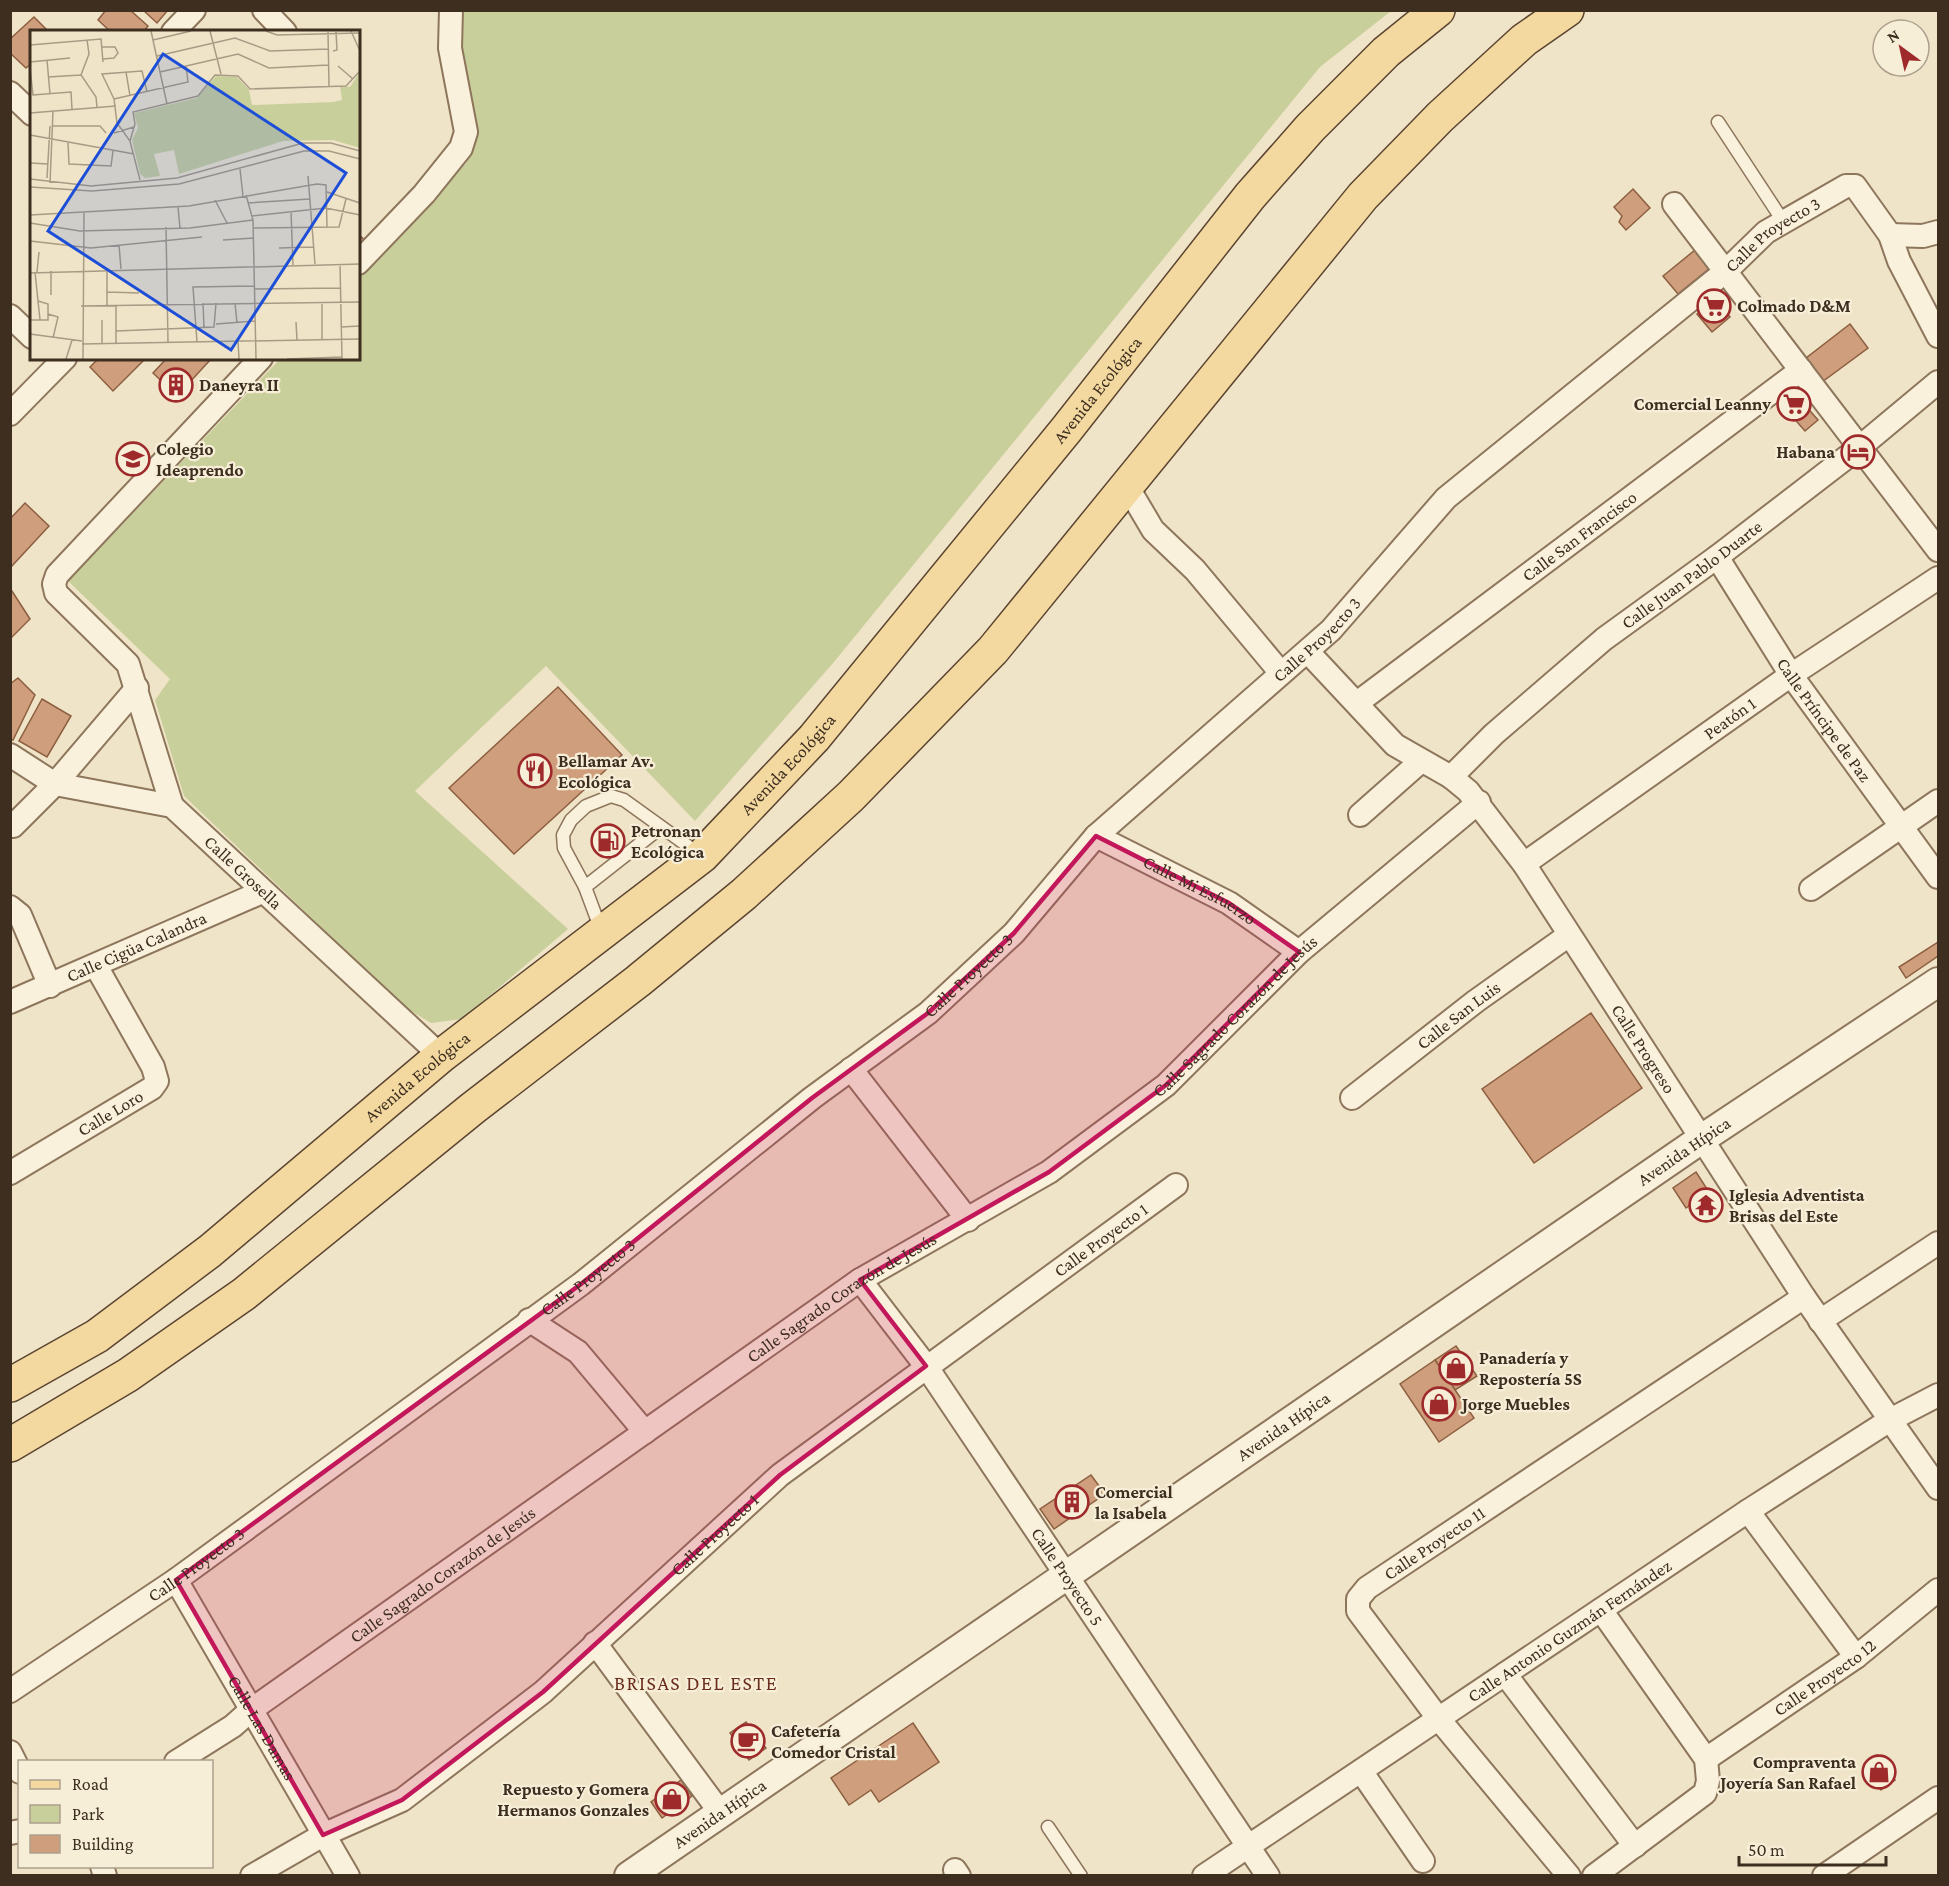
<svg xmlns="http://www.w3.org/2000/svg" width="1949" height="1886" font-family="'Crimson Pro',serif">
	<rect width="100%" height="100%" fill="#f0e4c8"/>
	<polygon fill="#c9cf9b" points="462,11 1391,11 1320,67 834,662 695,821 546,666 415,791 568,929 462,1019 431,1023 406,1008 184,796 155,700 170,679 68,581 280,359 358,358 359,276 467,162 454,101"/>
	<g fill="#cf9f7d" stroke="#8d5f41" stroke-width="1.5">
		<polygon points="106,10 130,10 148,26 143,32 111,32 98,20"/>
		<polygon points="143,10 168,10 157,23"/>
		<polygon points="34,17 49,32 32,32 32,63 26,68 10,53 10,39"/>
		<polygon points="1633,189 1650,208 1626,230 1619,222 1622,216 1614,207"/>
		<polygon points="358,234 367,242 358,251"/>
		<polygon points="1695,250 1710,268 1678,294 1663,276"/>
		<polygon points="1715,299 1730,317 1712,332 1697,314"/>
		<polygon points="1850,324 1868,348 1818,385 1801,362"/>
		<polygon points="99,358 146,358 113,391 90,367"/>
		<polygon points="167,358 212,358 177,396 153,373"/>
		<polygon points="1797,396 1818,420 1805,431 1784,407"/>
		<polygon points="25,503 49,526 10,568 10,519"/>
		<polygon points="10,588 30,619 10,639"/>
		<polygon points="18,678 35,695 13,740 10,739 10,684"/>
		<polygon points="558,687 622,755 514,854 449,788"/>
		<polygon points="42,699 71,716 47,757 19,741"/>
		<polygon points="1938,942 1938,956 1906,978 1899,967"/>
		<polygon points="1591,1013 1642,1088 1534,1163 1482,1089"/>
		<polygon points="1696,1172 1709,1192 1686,1208 1673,1188"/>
		<polygon points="1456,1346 1477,1376 1455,1390 1435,1360"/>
		<polygon points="1435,1360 1474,1418 1439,1442 1400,1384"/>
		<polygon points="1091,1475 1105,1494 1054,1529 1040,1509"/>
		<polygon points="746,1722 766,1748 749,1760 730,1733"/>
		<polygon points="913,1723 939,1762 879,1802 871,1790 849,1805 831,1778"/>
		<polygon points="1877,1755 1895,1780 1881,1790 1864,1764"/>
		<polygon points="681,1780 692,1796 662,1818 651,1802"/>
	</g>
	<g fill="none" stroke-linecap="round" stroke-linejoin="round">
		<defs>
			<g id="service">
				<polyline points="1718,122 1783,221"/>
				<polyline points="585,887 660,828"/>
				<polyline points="601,930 585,887 564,848 563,835 571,820 586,806 611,796 624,800 699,854"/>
				<polyline points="1048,1827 1081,1876"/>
			</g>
			<g id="minor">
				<polyline points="264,10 285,32"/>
				<polyline points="173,32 194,10"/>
				<polyline points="10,93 32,114"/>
				<polyline points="1674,204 1938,550"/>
				<polyline points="1890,235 1923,236 1938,232"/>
				<polyline points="358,263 424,194 461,148 466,132 450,48 451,10"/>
				<polyline points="10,316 32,337"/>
				<polyline points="10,414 65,358"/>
				<polyline points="1127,486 1153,530 1195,570 1281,673"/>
				<path id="s1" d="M1717,557L1791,675L1938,877"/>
				<path id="s2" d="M1308,652L1395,745L1451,777L1468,791L1524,864L1804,1297L1938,1488"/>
				<path id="s3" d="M1357,703L1801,370"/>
				<path id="s4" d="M10,755L55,784L172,806L441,1056"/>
				<path id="s5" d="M1451,777L1494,734L1604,639L1717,557L1860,447L1938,382"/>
				<polyline points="172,806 128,664 56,593 54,584 57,575 261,358"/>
				<polyline points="1360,815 1421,761"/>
				<polyline points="13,826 55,784 137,688"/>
				<path id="s6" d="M1096,836L1229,903L1299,952"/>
				<path id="s7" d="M1524,864L1791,675L1938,578"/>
				<polyline points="1811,889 1938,801"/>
				<polyline points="10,907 20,915 50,986"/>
				<path id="s8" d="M10,1002L262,892"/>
				<polyline points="851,1069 968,1220"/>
				<path id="s9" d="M1352,1098L1476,1001L1569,935"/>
				<path id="s10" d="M10,1173L152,1088L157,1081L153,1067L96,966"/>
				<path id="s11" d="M860,1280L926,1366L1268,1876"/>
				<polyline points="529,1320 578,1352 645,1432"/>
				<polyline points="1820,1321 1938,1243"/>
				<polyline points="1748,1511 1856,1657"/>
				<path id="s12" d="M176,1580L348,1876"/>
				<polyline points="595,1643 720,1812"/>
				<polyline points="1505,1674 1635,1846"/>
				<path id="s13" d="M10,1691L176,1580L581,1284L812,1098L928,1013L1014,933L1096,836L1331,630L1446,498L1726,271L1766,232L1846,186H1855L1890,235L1899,261L1938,336"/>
				<polyline points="10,1752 20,1772"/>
				<path id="s14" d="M1706,1759L1856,1657L1938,1590"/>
				<path id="s15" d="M176,1762L233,1726L251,1710L860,1280L1049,1172L1166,1085L1299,952L1479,802"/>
				<polyline points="1361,1771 1423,1861"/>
				<polyline points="10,1833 20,1831"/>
				<polyline points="102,1866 105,1876"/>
				<polyline points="955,1870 959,1876"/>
				<path id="s16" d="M252,1876L323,1835L402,1800L543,1692L780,1475L1176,1185"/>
				<path id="s17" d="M1204,1876L1748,1511L1890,1420L1938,1395"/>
				<path id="s18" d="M1569,1876L1438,1718L1358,1611V1599L1367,1588L1804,1297"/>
				<polyline points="1594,1876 1705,1793 1708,1781 1706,1759 1601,1610"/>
				<polyline points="1824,1876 1938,1798"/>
			</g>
			<g id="tertiary">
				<path id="s19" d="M629,1876L1700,1140L1938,982"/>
			</g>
			<g id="primary">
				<path id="s20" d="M10,1385L97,1336L210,1251L441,1056L702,856L814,738L1066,430L1250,196L1310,128L1386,52L1438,10"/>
				<polyline points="10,1445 128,1375 244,1294 473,1108 638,981 744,894 851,796 993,650 1363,196 1440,117 1524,40 1567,10"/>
			</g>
		</defs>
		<use href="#service" stroke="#8d765c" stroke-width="15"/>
		<use href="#minor" stroke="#8d765c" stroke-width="26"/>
		<use href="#tertiary" stroke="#8d765c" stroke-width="32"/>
		<use href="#primary" stroke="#5b4430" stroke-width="36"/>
		<use href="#service" stroke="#faf1dc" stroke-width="12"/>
		<use href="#minor" stroke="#faf1dc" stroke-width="22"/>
		<use href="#tertiary" stroke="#faf1dc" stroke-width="28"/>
		<use href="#primary" stroke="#f3d9a0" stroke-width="33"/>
	</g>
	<path fill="#c2185b" fill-opacity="0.2" stroke="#c2185b" stroke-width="4.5" stroke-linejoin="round" d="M1096,836L1229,903L1299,952L1166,1085L1049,1172L860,1280L926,1366L780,1475L543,1692L402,1800L323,1835L176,1580L581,1284L812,1098L928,1013L1014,933Z"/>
	<defs>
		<symbol id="supermarket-ring" viewBox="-11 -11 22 22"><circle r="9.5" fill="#f7eed8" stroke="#9e2a2b" stroke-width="1.5"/><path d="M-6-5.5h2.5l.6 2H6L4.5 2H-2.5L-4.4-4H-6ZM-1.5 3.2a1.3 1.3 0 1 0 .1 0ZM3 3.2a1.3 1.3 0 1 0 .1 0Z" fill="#9e2a2b"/></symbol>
		<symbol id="building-ring" viewBox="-11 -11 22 22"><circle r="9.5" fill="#f7eed8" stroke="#9e2a2b" stroke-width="1.5"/><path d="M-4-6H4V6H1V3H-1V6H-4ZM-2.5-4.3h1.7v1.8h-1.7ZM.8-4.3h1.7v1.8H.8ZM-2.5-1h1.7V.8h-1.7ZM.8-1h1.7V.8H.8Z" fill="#9e2a2b"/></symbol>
		<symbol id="hotel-ring" viewBox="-11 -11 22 22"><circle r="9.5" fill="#f7eed8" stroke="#9e2a2b" stroke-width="1.5"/><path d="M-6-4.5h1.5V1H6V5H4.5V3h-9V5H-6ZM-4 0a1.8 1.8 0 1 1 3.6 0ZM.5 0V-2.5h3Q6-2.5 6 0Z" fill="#9e2a2b"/></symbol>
		<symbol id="university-ring" viewBox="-11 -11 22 22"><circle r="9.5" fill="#f7eed8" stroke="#9e2a2b" stroke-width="1.5"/><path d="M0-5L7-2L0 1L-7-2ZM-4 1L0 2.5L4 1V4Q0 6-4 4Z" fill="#9e2a2b"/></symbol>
		<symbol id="restaurant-ring" viewBox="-11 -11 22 22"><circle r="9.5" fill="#f7eed8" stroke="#9e2a2b" stroke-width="1.5"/><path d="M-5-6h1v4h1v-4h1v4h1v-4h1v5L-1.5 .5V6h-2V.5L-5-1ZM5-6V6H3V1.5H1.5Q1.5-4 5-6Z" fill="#9e2a2b"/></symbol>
		<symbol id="fuel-ring" viewBox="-11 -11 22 22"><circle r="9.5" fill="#f7eed8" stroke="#9e2a2b" stroke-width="1.5"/><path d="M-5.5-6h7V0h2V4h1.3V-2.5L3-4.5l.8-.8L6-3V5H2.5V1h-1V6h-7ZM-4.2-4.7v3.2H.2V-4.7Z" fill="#9e2a2b"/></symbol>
		<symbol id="temple-ring" viewBox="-11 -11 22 22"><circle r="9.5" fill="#f7eed8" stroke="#9e2a2b" stroke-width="1.5"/><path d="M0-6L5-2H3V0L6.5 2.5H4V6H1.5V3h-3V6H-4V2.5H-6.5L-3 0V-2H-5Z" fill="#9e2a2b"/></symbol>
		<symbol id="shop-ring" viewBox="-11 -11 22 22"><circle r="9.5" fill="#f7eed8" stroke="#9e2a2b" stroke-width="1.5"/><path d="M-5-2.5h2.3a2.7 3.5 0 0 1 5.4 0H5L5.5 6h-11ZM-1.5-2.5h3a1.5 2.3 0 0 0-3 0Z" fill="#9e2a2b"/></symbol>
		<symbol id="cafe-ring" viewBox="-11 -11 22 22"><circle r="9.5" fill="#f7eed8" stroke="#9e2a2b" stroke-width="1.5"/><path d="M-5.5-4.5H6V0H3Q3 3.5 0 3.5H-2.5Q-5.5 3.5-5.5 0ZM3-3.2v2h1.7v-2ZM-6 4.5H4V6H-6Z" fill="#9e2a2b"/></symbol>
	</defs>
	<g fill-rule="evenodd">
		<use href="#supermarket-ring" x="1695" y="287" width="38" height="38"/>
		<use href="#building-ring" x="157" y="366" width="38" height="38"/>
		<use href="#supermarket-ring" x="1775" y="385" width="38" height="38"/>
		<use href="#hotel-ring" x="1839" y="433" width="38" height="38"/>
		<use href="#university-ring" x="114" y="440" width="38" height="38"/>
		<use href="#restaurant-ring" x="516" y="752" width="38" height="38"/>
		<use href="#fuel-ring" x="589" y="822" width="38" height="38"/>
		<use href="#temple-ring" x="1687" y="1186" width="38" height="38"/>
		<use href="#shop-ring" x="1437" y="1349" width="38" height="38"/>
		<use href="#shop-ring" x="1420" y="1385" width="38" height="38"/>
		<use href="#building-ring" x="1053" y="1483" width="38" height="38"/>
		<use href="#cafe-ring" x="729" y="1722" width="38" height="38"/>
		<use href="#shop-ring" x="1860" y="1753" width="38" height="38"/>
		<use href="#shop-ring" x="653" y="1780" width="38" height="38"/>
	</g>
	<g text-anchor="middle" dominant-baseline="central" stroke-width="4.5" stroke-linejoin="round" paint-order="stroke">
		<g font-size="18" fill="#3d2e20" stroke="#f7eed8">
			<text stroke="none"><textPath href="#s13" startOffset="2294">Calle Proyecto 3</textPath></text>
			<text stroke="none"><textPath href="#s20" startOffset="1484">Avenida Ecológica</textPath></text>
			<text stroke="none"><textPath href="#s3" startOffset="278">Calle San Francisco</textPath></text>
			<text stroke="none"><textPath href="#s5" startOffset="315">Calle Juan Pablo Duarte</textPath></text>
			<text stroke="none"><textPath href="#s13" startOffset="1682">Calle Proyecto 3</textPath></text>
			<text stroke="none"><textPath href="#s7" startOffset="252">Peatón 1</textPath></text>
			<text stroke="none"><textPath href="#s1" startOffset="195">Calle Príncipe de Paz</textPath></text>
			<text stroke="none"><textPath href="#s20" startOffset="998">Avenida Ecológica</textPath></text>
			<text stroke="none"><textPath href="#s4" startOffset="270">Calle Grosella</textPath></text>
			<text stroke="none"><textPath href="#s6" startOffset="117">Calle Mi Esfuerzo</textPath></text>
			<text stroke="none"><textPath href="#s8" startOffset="138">Calle Cigüa Calandra</textPath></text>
			<text stroke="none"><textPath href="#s13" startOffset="1197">Calle Proyecto 3</textPath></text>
			<text stroke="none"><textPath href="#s9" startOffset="135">Calle San Luis</textPath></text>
			<text stroke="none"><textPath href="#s15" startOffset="1298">Calle Sagrado Corazón de Jesús</textPath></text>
			<text stroke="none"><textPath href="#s2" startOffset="526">Calle Progreso</textPath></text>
			<text stroke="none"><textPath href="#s20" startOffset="512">Avenida Ecológica</textPath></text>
			<text stroke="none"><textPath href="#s10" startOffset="117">Calle Loro</textPath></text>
			<text stroke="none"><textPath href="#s19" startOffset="1280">Avenida Hípica</textPath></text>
			<text stroke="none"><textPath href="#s16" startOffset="1065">Calle Proyecto 1</textPath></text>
			<text stroke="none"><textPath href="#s13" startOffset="711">Calle Proyecto 3</textPath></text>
			<text stroke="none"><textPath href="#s15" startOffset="812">Calle Sagrado Corazón de Jesús</textPath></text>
			<text stroke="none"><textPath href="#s19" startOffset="794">Avenida Hípica</textPath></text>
			<text stroke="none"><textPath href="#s16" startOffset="579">Calle Proyecto 1</textPath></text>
			<text stroke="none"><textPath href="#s18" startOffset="446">Calle Proyecto 11</textPath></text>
			<text stroke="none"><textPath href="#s13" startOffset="225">Calle Proyecto 3</textPath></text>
			<text stroke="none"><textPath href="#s15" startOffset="326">Calle Sagrado Corazón de Jesús</textPath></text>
			<text stroke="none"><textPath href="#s11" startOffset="362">Calle Proyecto 5</textPath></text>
			<text stroke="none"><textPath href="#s17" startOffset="440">Calle Antonio Guzmán Fernández</textPath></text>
			<text stroke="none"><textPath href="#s14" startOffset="144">Calle Proyecto 12</textPath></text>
			<text stroke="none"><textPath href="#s12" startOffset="171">Calle Las Damas</textPath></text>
			<text stroke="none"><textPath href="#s19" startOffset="110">Avenida Hípica</textPath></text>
		</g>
		<g font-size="18" font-weight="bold" fill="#3d2e20" stroke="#f7eed8" text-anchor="start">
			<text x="1737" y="306">Colmado D&amp;M</text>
			<text x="199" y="385">Daneyra II</text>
			<text x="1771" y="404" text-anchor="end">Comercial Leanny</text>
			<text x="156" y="449">Colegio<tspan x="156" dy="21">Ideaprendo</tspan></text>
			<text x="1835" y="452" text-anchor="end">Habana</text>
			<text x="558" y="761">Bellamar Av.<tspan x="558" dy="21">Ecológica</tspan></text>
			<text x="631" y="831">Petronan<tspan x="631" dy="21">Ecológica</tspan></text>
			<text x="1729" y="1195">Iglesia Adventista<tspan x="1729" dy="21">Brisas del Este</tspan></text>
			<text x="1479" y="1358">Panadería y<tspan x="1479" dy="21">Repostería 5S</tspan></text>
			<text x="1462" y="1404">Jorge Muebles</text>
			<text x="1095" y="1492">Comercial<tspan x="1095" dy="21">la Isabela</tspan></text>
			<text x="771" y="1731">Cafetería<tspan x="771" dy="21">Comedor Cristal</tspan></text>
			<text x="1856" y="1762" text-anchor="end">Compraventa<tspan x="1856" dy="21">Joyería San Rafael</tspan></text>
			<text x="649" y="1789" text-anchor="end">Repuesto y Gomera<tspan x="649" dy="21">Hermanos Gonzales</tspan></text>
		</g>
		<g font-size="20" letter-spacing="1.5" fill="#6b2e1e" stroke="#f7eed8">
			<text x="696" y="1683">BRISAS DEL ESTE</text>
		</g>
	</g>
	<g transform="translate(30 30)">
		<rect width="330" height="330" fill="#f0e4c8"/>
		<path d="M330,42V118L303,110L253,111L149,144L144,120L124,124L130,146L115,148L110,144L102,110L108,98L104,83L167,68L186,46L207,47L219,60L222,75L303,72L312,70L310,56L320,57Z" fill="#c9cf9b"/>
		<path fill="none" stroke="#a89b85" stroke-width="1.5" d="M121,1L137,74M180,1L191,44M236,1L247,5L330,3M321,1L330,21M298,2L299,56M57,10L59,24L51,45L66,67L67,77M123,10L161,1M0,15L71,9L73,32M72,17H85L88,23L84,28L73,29M303,21L307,20L306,2M127,26L205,8L240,21L298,19M17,30L20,64M0,32L40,28M308,36L323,49M0,38L3,65L41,62L42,79M96,42L100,66M130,42L208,24L239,38L298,35M18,47L51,45M84,69L158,52L156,36M0,83L86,76M23,96H70L76,103M84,103L104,97M0,105L104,124M100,111L105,94L103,82L168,66L185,45L208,46L220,59L316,56L330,41M38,113L39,134L81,136L83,121M0,133L18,134M210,139L213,166M278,146L285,234M17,148L20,96M0,149L61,156L147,148L273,113H301L330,121M110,150L100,111L87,93L84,69L72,44L112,41L117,62M20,153L23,81M0,157L62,161L149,154L274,121H299L330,129M297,162L330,173M216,165L223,190L226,329M185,170L197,193M218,173L280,169M148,177L150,198M261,181L263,235M0,185L159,176L287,154L296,155L297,197M222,186L296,178L330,185M0,193L50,201L160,198L223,190M136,197L138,313M224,198L309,197L316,169M193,210L224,208M0,211L61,218L172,207M89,215L91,239M249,218L283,217M310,234L312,329M77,239V275M21,241V265M5,242L10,290M7,242L9,222M0,243L330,234M224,259L311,258M77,262L109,263M173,273L174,297M205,273L207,293M292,273V309M86,275V313M51,276L330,272M18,284L28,287L23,308M0,290H18V274L8,271M72,290V314M266,292L267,310M186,294L225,291M311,297L330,296M86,301L184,297L186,273M0,304L52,311M208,311L209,329M167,312L163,257L224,256M52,314L330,309M36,329L42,310M53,329L54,183M257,329L312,327"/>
		<path fill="#1d4ed8" fill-opacity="0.15" stroke="#1d4ed8" stroke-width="3" d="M133,24L316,143L201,320L18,201Z"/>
		<rect width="330" height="330" fill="none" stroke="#3d2e20" stroke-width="3"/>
	</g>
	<rect width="1949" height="1886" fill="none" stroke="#3d2e20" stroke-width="24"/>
	<rect x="18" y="1760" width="195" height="108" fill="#f7eed8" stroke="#ada18e" stroke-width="1.5"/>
	<rect x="30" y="1780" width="30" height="9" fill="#f3d9a0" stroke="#ada18e" stroke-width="1.5"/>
	<text x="72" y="1790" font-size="18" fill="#3d2e20">Road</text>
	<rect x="30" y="1805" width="30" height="18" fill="#c9cf9b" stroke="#ada18e" stroke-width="1.5"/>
	<text x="72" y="1820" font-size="18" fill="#3d2e20">Park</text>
	<rect x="30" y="1835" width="30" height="18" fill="#cf9f7d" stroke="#ada18e" stroke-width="1.5"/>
	<text x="72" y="1850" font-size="18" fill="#3d2e20">Building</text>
	<g transform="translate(1901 48) rotate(327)"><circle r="28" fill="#f7eed8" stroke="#ada18e" stroke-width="1.5"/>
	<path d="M0-4.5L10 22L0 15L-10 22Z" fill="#9e2a2b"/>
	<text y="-9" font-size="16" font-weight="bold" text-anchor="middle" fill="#3d2e20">N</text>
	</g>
	<path d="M1739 1856v9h147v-9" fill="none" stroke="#3d2e20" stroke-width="3"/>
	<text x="1748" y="1856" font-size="18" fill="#3d2e20" stroke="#f7eed8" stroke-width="4.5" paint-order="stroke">50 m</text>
</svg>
